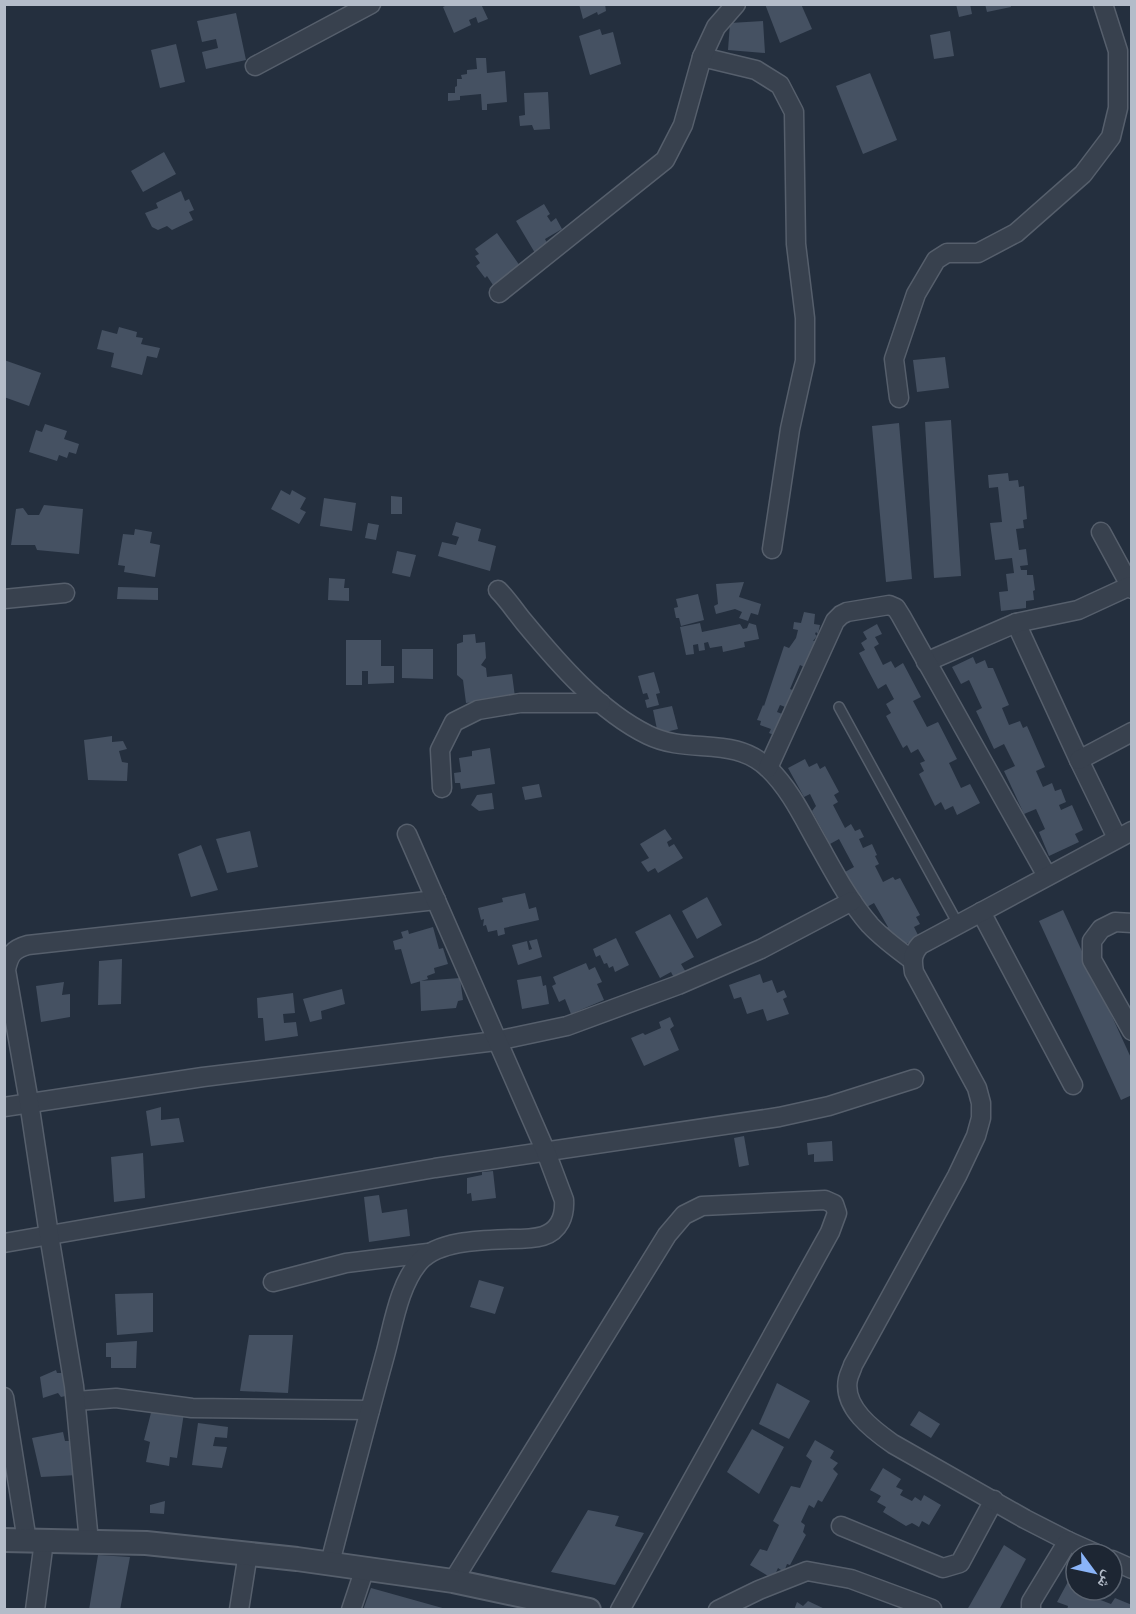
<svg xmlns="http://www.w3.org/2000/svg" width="1136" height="1614" font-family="Barlow,'Noto Naskh Arabic',sans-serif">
	<rect width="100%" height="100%" fill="#242f3e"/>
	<g fill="#455162">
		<polygon points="449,4 481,4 488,19 478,23 476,17 469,20 471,25 454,33 443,7"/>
		<polygon points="579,4 605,4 606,11 598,15 597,12 583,19"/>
		<polygon points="765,4 801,4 812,29 780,43"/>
		<polygon points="956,4 970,4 972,14 959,17"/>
		<polygon points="985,4 1010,4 1011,7 987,12"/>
		<polygon points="236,13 246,60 206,69 202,52 218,48 216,39 202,42 197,21"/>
		<polygon points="763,21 765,53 728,50 730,23"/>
		<polygon points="600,29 602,35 613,32 621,64 590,75 579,36"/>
		<polygon points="950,31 954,56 934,59 930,35"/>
		<polygon points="176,44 185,82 160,88 151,50"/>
		<polygon points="476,58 486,58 487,73 505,71 507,102 487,104 487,110 482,110 481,94 460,96 460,100 448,101 448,93 455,93 455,87 457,86 457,79 462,79 461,75 467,74 467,70 477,69"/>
		<polygon points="870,73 897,140 863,154 836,86"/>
		<polygon points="548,92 550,129 534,130 532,125 520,126 519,116 525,115 524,93"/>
		<polygon points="164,152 176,174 143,192 131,171"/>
		<polygon points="181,191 185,201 189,199 194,210 189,212 193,220 172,230 167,226 158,230 152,227 145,213 158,208 156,203"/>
		<polygon points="544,204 550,214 547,216 551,222 556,218 562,229 545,239 548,245 535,253 516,221"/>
		<polygon points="497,233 520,266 493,285 487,276 485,278 476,266 480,263 475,256 479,254 475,249"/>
		<polygon points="119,327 137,332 136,337 143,338 141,344 160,348 157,358 147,356 142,375 111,367 114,353 97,349 102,330 117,334"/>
		<polygon points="945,357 949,388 917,392 913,360"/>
		<polygon points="4,360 41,373 29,406 4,397"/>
		<polygon points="951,420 961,576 934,578 925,422"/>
		<polygon points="899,423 912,579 886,582 872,426"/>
		<polygon points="45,424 67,431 64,439 79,444 76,454 69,452 67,458 59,455 57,461 29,452 36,430 42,432"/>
		<polygon points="1008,473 1009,481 1018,480 1019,487 1024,486 1027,519 1023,520 1024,528 1016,529 1019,550 1026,549 1028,565 1020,566 1021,570 1027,570 1027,575 1033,575 1035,590 1033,591 1034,600 1026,601 1026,608 1001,611 999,592 1008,591 1006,574 1014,573 1012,558 995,560 990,523 1002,522 998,487 989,488 988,475"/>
		<polygon points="281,490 290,495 292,490 306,498 300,509 306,512 299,524 271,509"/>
		<polygon points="391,496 402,497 402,514 391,514"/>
		<polygon points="324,498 356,503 352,531 320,526"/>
		<polygon points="44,505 83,509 79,554 37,550 35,545 11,545 16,509 23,508 28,515 39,515"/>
		<polygon points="456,522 481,529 478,541 496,546 490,571 438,556 442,542 456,545 459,537 452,535"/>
		<polygon points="368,523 379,525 376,540 365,538"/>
		<polygon points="135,529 152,532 150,543 160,545 155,577 124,572 125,566 118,565 123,534 134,535"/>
		<polygon points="397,551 416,555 410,577 392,573"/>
		<polygon points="329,578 345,579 344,588 349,588 349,601 328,600"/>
		<polygon points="744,582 739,597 761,604 758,615 751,613 748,621 739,618 742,612 735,609 716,614 714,606 718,604 716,584"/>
		<polygon points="118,587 158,588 158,600 117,599"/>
		<polygon points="698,594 704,620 681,626 679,618 676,618 674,608 678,607 676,599"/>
		<polygon points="804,612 815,614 814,624 820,625 818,634 816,632 815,634 817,636 813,641 816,641 814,648 812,648 804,667 800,665 790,689 798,692 793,710 780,705 777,712 785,715 776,736 769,733 771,729 760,725 761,721 757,720 763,705 764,706 784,646 789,648 796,638 798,630 793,629 794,622 801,623"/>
		<polygon points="700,623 702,632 740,624 743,629 747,628 749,623 756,625 759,639 744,642 745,647 723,652 722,646 710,648 708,642 704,643 705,650 699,651 698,644 693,645 694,654 686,655 680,627"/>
		<polygon points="877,624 882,634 875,637 879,644 874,647 883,665 891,661 895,668 903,663 921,697 913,701 927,727 938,722 957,759 949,763 961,788 970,784 980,803 957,815 953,806 945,810 941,802 935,806 919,774 924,771 920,763 925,761 918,749 911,753 907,745 903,748 886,716 891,713 886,704 894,699 886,684 878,689 859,653 865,650 861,643 867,639 863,632"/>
		<polygon points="475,634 476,643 485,642 486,658 481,665 486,668 487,677 512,674 515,697 466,703 463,680 457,675 457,644 463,642 463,635"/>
		<polygon points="346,640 381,640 381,666 394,666 394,683 368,684 368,671 362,671 362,685 346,685"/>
		<polygon points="402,649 433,649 433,679 402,678"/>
		<polygon points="973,657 976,664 985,660 988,668 993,668 1009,705 1002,708 1009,725 1020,721 1023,728 1027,726 1045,767 1036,771 1043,787 1052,783 1055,791 1061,789 1066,802 1059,805 1061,810 1072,805 1083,830 1075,834 1079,842 1049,856 1039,832 1045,829 1036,809 1024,814 1004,771 1015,766 1004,744 994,749 976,711 982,708 969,680 961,684 952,667"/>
		<polygon points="654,672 660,693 656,694 659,705 647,708 645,700 649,699 647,693 643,694 638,676"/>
		<polygon points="672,706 678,729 658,734 653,710"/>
		<polygon points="112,736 112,742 123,741 127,749 119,751 122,762 128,763 127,781 88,780 84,740"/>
		<polygon points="490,748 495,784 461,789 460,783 455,783 454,773 461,772 459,758 472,756 472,751"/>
		<polygon points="805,759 809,767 817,763 820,769 825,766 839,792 834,795 838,802 833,805 845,828 851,824 855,831 860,829 864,837 859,839 863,848 872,844 877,855 875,856 879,864 875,866 883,882 893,877 895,880 900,878 920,915 916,917 920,924 914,927 919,937 890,953 878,932 888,927 874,903 865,908 845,872 854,867 839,839 830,844 812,811 816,806 810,794 804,797 788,768"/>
		<polygon points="539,784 542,797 525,800 522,787"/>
		<polygon points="492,793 494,809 479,811 471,805 477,795"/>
		<polygon points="665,829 672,839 667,842 669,847 674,844 683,858 658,873 655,868 648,872 641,862 649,858 640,844"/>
		<polygon points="250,831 258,867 227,873 216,839"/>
		<polygon points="201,845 218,890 191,897 178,854"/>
		<polygon points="525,893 529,909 536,907 539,920 504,928 505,934 498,936 497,930 488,932 486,925 483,926 484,919 481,920 478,908 503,902 502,898"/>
		<polygon points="707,897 722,925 697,939 682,911"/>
		<polygon points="1063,910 1132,1060 1132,1095 1121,1100 1039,921"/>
		<polygon points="670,914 694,957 681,964 687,974 675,980 671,972 660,978 635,932"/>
		<polygon points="433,927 439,949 443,948 448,964 434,968 435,973 427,976 428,979 411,984 401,949 395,950 393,941 403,938 401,932 408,930 409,934"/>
		<polygon points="616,938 629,965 615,972 613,966 609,968 607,963 604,964 600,955 596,957 593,949"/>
		<polygon points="537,939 542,957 518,965 512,945 527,941 529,950 532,949 529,941"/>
		<polygon points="122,959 121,1004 98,1005 99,961"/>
		<polygon points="586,963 589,970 595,967 602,982 597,984 604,1000 571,1014 565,999 559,1002 552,986 556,984 553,977"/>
		<polygon points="760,974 763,983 772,980 777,993 784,990 787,997 783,999 789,1014 767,1021 763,1009 747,1014 741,997 734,999 729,985"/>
		<polygon points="541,976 543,986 546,985 549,1004 522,1009 517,980"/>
		<polygon points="460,978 463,1000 458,1001 456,1008 421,1011 420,981"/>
		<polygon points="64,982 62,995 70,994 70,1017 41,1022 36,986"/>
		<polygon points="342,989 345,1004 321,1011 322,1019 310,1022 303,999"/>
		<polygon points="293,993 295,1013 283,1014 284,1023 296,1022 298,1036 265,1041 263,1018 258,1018 257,998"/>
		<polygon points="670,1017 674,1026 670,1029 679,1050 644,1066 631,1038 643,1033 645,1035 661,1028 659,1022"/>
		<polygon points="161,1107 161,1120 179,1118 184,1142 151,1146 146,1111"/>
		<polygon points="744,1136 749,1165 739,1167 734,1138"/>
		<polygon points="832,1141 833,1161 814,1162 814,1154 808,1155 807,1143"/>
		<polygon points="143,1153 145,1198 114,1202 111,1157"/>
		<polygon points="493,1171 496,1198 472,1201 471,1193 467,1194 467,1178 482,1175 482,1172"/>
		<polygon points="379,1195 382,1213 407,1209 410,1236 369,1242 364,1197"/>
		<polygon points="479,1280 504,1287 495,1314 470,1307"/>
		<polygon points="153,1293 153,1332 117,1335 115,1294"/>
		<polygon points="249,1335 293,1335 288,1393 240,1391"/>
		<polygon points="137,1341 136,1368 111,1368 111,1357 106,1357 106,1343"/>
		<polygon points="56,1370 57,1373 66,1373 70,1395 61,1397 58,1393 43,1398 40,1377"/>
		<polygon points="777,1383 810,1401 789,1439 759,1424"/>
		<polygon points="153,1405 184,1413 177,1458 170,1457 169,1466 146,1462 150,1442 144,1440"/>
		<polygon points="919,1411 940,1424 931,1438 910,1425"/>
		<polygon points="198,1423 228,1427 227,1438 215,1437 213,1446 227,1447 222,1468 192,1465"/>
		<polygon points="752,1429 784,1447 759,1494 727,1472"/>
		<polygon points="63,1432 65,1441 72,1441 77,1475 41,1477 32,1438"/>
		<polygon points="815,1440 834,1451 830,1458 838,1463 833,1469 838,1474 822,1502 818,1500 814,1508 809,1505 801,1522 805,1525 803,1532 806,1535 790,1565 787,1564 784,1572 778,1568 773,1579 750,1565 760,1549 767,1551 779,1525 773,1521 791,1486 800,1488 812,1461 806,1456"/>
		<polygon points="883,1468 901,1479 896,1487 903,1490 900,1495 912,1501 915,1497 921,1501 924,1495 941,1505 929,1525 922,1521 919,1527 912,1523 906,1526 883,1512 886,1507 877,1502 881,1496 870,1490"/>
		<polygon points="165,1501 164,1514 150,1513 150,1505"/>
		<polygon points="588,1510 619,1516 615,1526 644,1533 615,1585 551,1572"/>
		<polygon points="1004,1545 1026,1559 999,1610 967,1610"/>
		<polygon points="98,1555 130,1557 120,1610 89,1610"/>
		<polygon points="1070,1578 1076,1581 1076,1590 1086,1590 1085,1594 1111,1604 1115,1598 1132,1605 1132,1610 1067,1610 1068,1606 1057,1602"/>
		<polygon points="371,1588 446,1609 446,1610 363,1610"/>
		<polygon points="808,1601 827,1610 794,1610 797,1602 803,1606"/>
	</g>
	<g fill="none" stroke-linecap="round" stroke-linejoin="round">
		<defs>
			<polyline id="service" points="839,707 958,924"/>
			<g id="minor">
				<polyline points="702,57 756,70 780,85 794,112 796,244 805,318 805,361 790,429 772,549"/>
				<polyline points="255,66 371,4"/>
				<polyline points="499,293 665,160 683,125 702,57 716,27 736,4"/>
				<polyline points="899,398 894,359 916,294 936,260 947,253 978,253 1016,233 1083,174 1111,137 1118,108 1118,51 1103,4"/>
				<polyline points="1101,532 1132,589"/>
				<path d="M498,590C508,600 515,611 524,622C558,663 599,711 648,735C689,755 733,735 768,768C789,788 802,815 816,840C832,868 848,900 870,925C882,938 897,949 912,960"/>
				<polyline points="4,599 65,593"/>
				<polyline points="1016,623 1079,760 1117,838"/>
				<polyline points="926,662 1016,623 1078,610 1130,586"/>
				<polyline points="1079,760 1132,732"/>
				<polyline points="768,768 835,621 841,615 847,612 889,605 896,608 901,616 1047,876"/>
				<polyline points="442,788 440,750 454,722 478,710 520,703 601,703"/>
				<polyline points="981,912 1073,1085"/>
				<polyline points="1132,923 1115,922 1101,929 1092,941 1092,960 1132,1031"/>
				<polyline points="4,1107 203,1077 496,1041 567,1026 678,985 761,949 852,901"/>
				<polyline points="4,1243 435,1168 779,1117 829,1106 914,1079"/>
				<polyline points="273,1282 346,1263 428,1253"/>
				<polyline points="4,1397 27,1541"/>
				<polyline points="76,1401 116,1398 192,1408 370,1410"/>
				<polyline points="841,1526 943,1568 960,1563 994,1500"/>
				<path d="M89,1542L74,1386L49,1235L29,1102L6,970C9,955 13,949 28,945L436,900"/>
				<path d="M1097,1554L1068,1541L1025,1519L893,1444C873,1430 842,1407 848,1379C849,1374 852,1369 853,1365L957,1176L976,1136L981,1118V1103L977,1088L914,972C912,960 912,954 920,945L1132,831"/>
				<polyline points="1112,1560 1132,1569"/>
				<path d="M330,1563C348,1493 366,1424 385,1355C393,1326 399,1284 420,1261C439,1240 484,1240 511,1239C521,1239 533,1239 543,1236C559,1231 565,1216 564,1200L546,1152L407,834"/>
				<polyline points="453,1581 667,1235 684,1215 702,1206 825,1200 834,1204 837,1213 830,1232 620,1610"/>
				<polyline points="35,1610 44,1541"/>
				<polyline points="239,1610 248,1553"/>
				<polyline points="351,1610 365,1568"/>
				<polyline points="718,1610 759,1590 807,1571 851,1579 932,1609"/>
				<polyline points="1031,1610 1031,1602 1068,1541"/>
			</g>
			<polyline id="tertiary" points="4,1540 146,1543 297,1559 453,1581 589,1610"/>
		</defs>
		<use href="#service" stroke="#565f6c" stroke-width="12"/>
		<use href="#minor" stroke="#565f6c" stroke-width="21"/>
		<use href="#tertiary" stroke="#565f6c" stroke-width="26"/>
		<use href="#service" stroke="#38414e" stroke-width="9"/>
		<use href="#minor" stroke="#38414e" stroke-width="18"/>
		<use href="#tertiary" stroke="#38414e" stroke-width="22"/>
	</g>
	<rect width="1136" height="1614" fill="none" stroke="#b4bcc9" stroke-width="12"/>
	<g transform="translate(1094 1572) rotate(123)"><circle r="28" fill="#1d2633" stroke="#59626f" stroke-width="1.5"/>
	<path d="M0-4.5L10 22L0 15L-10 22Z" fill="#8ab4f8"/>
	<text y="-9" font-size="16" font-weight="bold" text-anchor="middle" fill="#b4bcc9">ش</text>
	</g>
</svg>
